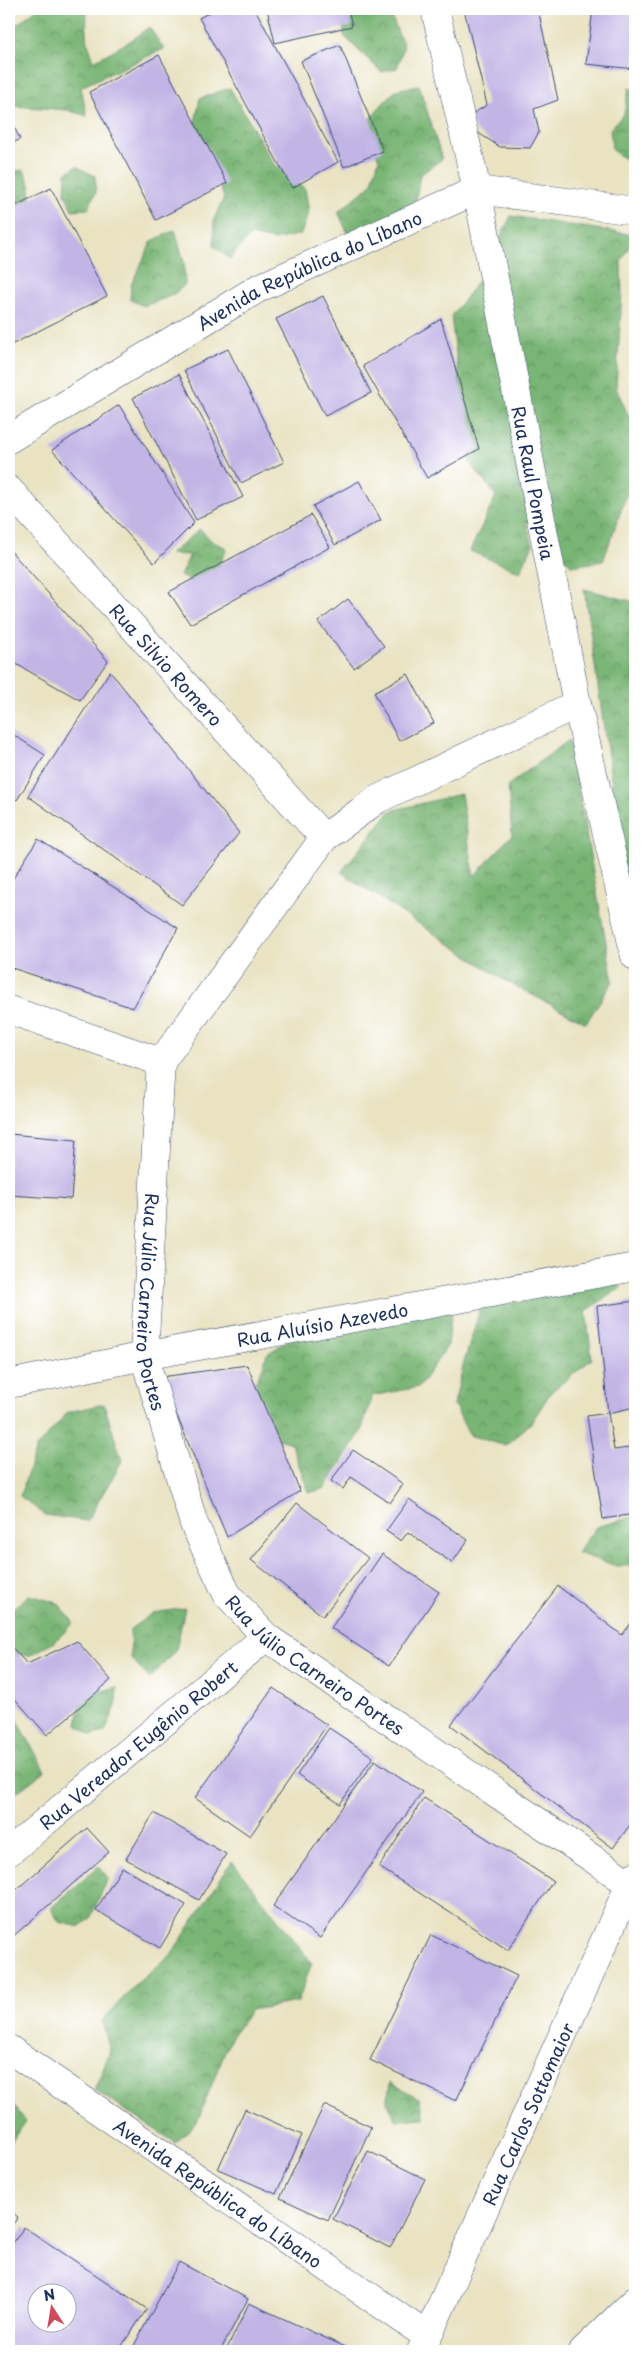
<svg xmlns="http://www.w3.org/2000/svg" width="644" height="2360" font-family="'Playpen Sans',sans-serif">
	<defs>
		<pattern id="forest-crowns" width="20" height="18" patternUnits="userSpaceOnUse" patternTransform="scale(1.25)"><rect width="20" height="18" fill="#79b574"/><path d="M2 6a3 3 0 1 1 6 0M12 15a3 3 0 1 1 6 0" fill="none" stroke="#629462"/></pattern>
	</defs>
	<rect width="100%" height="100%" fill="#fff"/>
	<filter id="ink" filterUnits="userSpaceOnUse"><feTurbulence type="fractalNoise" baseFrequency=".02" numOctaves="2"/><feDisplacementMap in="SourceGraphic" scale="10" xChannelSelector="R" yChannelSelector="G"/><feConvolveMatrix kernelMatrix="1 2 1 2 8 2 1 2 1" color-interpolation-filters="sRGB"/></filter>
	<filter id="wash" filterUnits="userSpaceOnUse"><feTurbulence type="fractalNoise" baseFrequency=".0096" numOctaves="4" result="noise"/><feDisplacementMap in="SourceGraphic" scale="20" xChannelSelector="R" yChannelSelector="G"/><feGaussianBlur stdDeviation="1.12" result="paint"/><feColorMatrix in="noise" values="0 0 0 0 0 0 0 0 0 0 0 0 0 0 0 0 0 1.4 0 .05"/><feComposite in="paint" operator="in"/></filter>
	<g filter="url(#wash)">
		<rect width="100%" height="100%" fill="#e9e3c2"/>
		<g fill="url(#forest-crowns)" stroke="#4a7269">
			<polygon points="37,9 76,9 87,13 86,38 94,61 132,40 149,27 164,49 81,87 87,116 67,110 14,106 9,98 9,30"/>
			<polygon points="350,9 391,9 394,23 404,46 397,68 381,72 344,36 344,18"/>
			<polygon points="419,85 442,159 420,175 415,206 350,238 338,212 371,185 379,159 365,129 374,113 396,90"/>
			<polygon points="230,88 273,163 305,189 309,211 301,234 274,240 251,235 230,259 214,246 214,219 224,198 214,169 192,137 200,98"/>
			<polygon points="629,88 635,90 635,128 625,159 612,150 610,129 624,114"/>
			<polygon points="76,166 95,176 96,192 88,209 72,210 65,193 66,173"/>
			<polygon points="24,170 30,184 31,204 9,216 9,172"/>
			<polygon points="511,216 635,235 621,262 622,293 616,388 635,430 628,491 603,561 572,566 525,519 533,545 520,572 470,551 496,496 470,463 451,317 478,281"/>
			<polygon points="175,230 184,262 185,285 171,296 144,306 130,300 131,285 152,241"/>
			<polygon points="200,529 213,542 227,548 215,574 198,584 180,576 190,555 170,554"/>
			<polygon points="584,589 635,602 634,938"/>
			<polygon points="569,740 613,981 586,1023 504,980 341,872 390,811 461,794 474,876 512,835 508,785"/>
			<polygon points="601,1273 622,1287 586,1311 592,1359 551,1392 531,1423 506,1446 469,1435 454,1404 464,1362 482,1303 527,1302 550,1287"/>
			<polygon points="452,1308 448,1345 419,1387 372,1396 361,1432 325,1488 309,1493 291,1443 262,1434 247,1398 263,1367 267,1354 293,1337"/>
			<polygon points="104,1404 122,1461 87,1521 45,1515 20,1496 36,1448 68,1412"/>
			<polygon points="635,1516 635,1566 617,1566 577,1553 596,1527"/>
			<polygon points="29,1595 58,1603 74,1623 53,1643 28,1656 9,1651 9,1612"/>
			<polygon points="185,1608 176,1650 150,1679 131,1658 130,1629 153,1613"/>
			<polygon points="117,1687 116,1706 105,1732 91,1735 77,1725 82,1696"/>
			<polygon points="9,1708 15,1715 45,1771 9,1798"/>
			<polygon points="232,1861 312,1963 298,2002 251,2010 229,2041 197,2122 176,2143 94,2090 110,2052 102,2021 136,1984 170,1956"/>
			<polygon points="99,1866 108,1878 90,1919 80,1927 59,1922 51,1908"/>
			<polygon points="390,2082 420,2099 425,2118 396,2120 387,2102"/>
			<polygon points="9,2098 25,2121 9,2146"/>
		</g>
		<g id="blocks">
			<g fill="#c2b5e6" fill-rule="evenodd">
				<polygon points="216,9 255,9 338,162 292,188 199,18"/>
				<polygon points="267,9 348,9 352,26 275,43"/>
				<polygon points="464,9 538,9 558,100 534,109 539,132 530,148 500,147 477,132 469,116 487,105"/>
				<polygon points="593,9 635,9 635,69 586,64"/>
				<polygon points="340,45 383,151 344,167 301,61"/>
				<polygon points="159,55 227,183 156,220 89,92"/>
				<polygon points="9,117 20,139 9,146"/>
				<polygon points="634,141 635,141 635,158 632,157"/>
				<polygon points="51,188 107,296 13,344 9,337 9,209"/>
				<polygon points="323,296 371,393 325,416 276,319"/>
				<polygon points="441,319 479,449 427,478 363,366"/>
				<polygon points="228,349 284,462 241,483 184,370"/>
				<polygon points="179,374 243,497 196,520 133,398"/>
				<polygon points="119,405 194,523 154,563 52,450"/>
				<polygon points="359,481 381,520 335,545 313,506"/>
				<polygon points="311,515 330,547 190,624 169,592"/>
				<polygon points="9,549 108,661 80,700 9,660"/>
				<polygon points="348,599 384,646 354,668 318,622"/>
				<polygon points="110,671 239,833 182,905 28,796"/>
				<polygon points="408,674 434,723 399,741 374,692"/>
				<polygon points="9,732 45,755 17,800 9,795"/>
				<polygon points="38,839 178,928 133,1008 9,967 9,885"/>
				<polygon points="9,1134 76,1140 71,1199 9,1195"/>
				<polygon points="635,1301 635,1407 608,1413 597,1306"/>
				<polygon points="247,1365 300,1491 227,1537 161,1377"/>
				<polygon points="608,1413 614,1450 635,1447 635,1514 603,1519 587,1416"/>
				<polygon points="353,1450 403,1484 390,1503 351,1477 343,1489 331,1481"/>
				<polygon points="409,1499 468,1540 452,1563 408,1532 401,1541 386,1531"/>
				<polygon points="297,1503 368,1558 323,1616 251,1560"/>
				<polygon points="382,1554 439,1592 389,1666 331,1628"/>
				<polygon points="558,1586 622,1635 635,1618 635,1818 613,1848 451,1725"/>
				<polygon points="77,1641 111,1680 47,1735 9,1692 9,1644 27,1664"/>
				<polygon points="273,1688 327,1725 250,1836 195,1798"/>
				<polygon points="329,1728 373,1757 340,1804 297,1775"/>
				<polygon points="375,1760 422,1792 320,1938 273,1906"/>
				<polygon points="424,1798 553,1881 508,1950 379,1867"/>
				<polygon points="154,1813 226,1854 199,1900 126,1859"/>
				<polygon points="87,1828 109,1852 9,1940 9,1896"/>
				<polygon points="122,1867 186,1905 160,1948 96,1910"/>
				<polygon points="431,1935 517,1976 456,2101 370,2060"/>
				<polygon points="324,2105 371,2127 328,2220 280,2198"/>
				<polygon points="245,2109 302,2135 276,2194 218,2169"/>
				<polygon points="368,2151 425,2179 390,2248 333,2219"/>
				<polygon points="9,2210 18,2217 9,2230"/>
				<path d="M24,2227L147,2309L118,2351H9V2249ZM38,2292H68V2322H38Z"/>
				<polygon points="179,2262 248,2299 220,2351 131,2351"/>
				<polygon points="249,2303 354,2351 226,2351"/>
			</g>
		</g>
	</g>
	<g filter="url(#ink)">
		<use href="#blocks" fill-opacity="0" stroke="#3a4a6d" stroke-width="1"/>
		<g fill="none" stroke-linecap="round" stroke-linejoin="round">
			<defs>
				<g id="minor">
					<path id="s1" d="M435,9L477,190L577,704L635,956"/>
					<path id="s2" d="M9,439L259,288L477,190L635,211"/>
					<path id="s3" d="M9,490L324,838"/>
					<path id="s4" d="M577,704L378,799L324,838L161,1062L144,1356L194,1524L227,1594L266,1637L630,1884"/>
					<polyline points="9,1010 161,1062"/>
					<path id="s5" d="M9,1384L144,1356L635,1267"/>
					<path id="s6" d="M9,1852L266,1637"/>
					<path id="s7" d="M9,2049L427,2336"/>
					<path id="s8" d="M421,2351L630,1884L635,1876"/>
				</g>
				<g id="highway">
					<polyline points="583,2351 635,2301"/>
					<polyline points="614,2351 633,2312"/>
				</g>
			</defs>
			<use href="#minor" stroke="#3a4a6d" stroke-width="29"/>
			<use href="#highway" stroke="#3a4a6d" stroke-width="29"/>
			<use href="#minor" stroke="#fff" stroke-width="28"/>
			<use href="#highway" stroke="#fff" stroke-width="28"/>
		</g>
	</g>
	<g text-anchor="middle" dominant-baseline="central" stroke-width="4.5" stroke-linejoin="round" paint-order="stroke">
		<g font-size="18" fill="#1b2f5e" stroke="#fff">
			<text stroke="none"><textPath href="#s2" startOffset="345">Avenida República do Líbano</textPath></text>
			<text stroke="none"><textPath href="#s1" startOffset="484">Rua Raul Pompeia</textPath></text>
			<text stroke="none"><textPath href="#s3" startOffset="235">Rua Silvio Romero</textPath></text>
			<text stroke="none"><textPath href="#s4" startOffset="805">Rua Júlio Carneiro Portes</textPath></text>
			<text stroke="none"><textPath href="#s5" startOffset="319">Rua Aluísio Azevedo</textPath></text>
			<text stroke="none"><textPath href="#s4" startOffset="1225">Rua Júlio Carneiro Portes</textPath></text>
			<text stroke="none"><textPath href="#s6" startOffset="168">Rua Vereador Eugênio Robert</textPath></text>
			<text stroke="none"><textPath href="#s8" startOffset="260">Rua Carlos Sottomaior</textPath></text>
			<text stroke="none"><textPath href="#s7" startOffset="254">Avenida República do Líbano</textPath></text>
		</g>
	</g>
	<rect width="644" height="2360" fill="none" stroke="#fff" stroke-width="30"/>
	<g transform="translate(52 2308) rotate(348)"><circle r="24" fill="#ffffff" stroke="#a4acbf"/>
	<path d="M0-4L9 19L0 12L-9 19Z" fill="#d1495b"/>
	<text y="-8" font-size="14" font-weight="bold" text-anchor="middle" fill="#1b2f5e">N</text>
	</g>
</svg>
